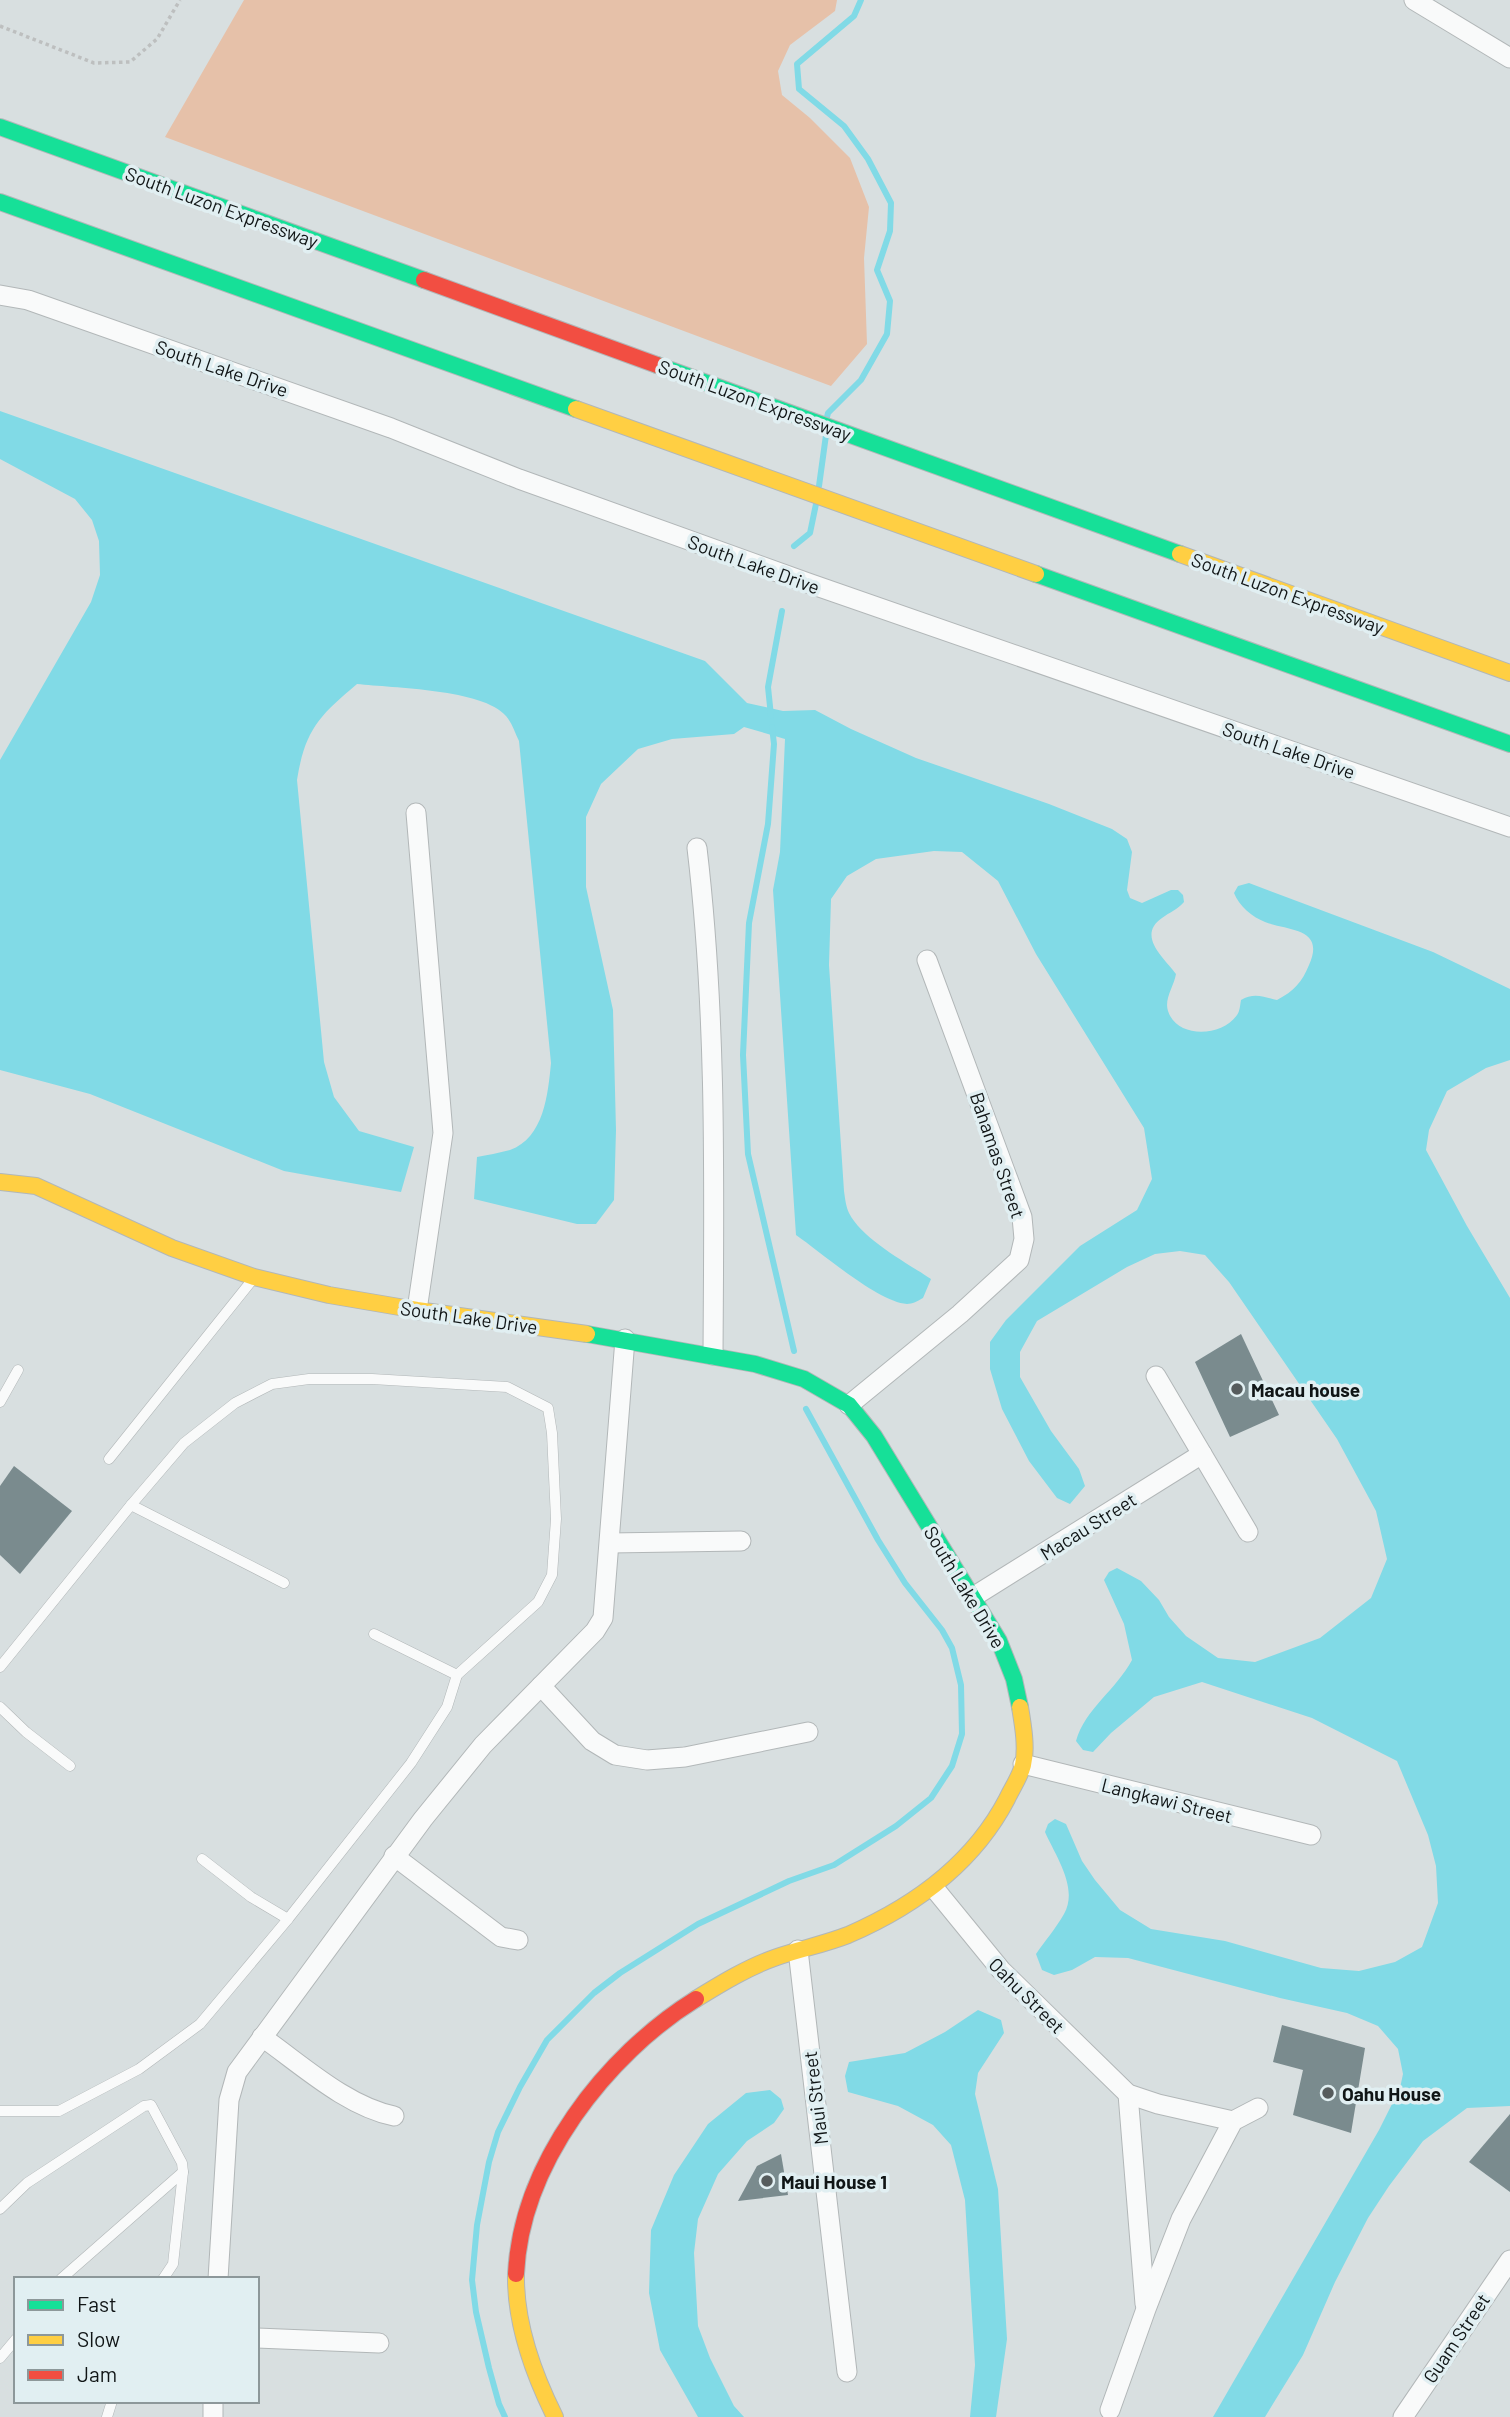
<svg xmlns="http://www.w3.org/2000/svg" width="1510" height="2417" font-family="Barlow,sans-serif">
	<rect width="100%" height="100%" fill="#d8dfe0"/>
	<polygon fill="#e6c1a9" points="244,0 837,0 835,11 790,45 778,71 782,95 810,118 850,158 869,207 864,258 867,344 831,386 165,137"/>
	<g fill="#81dae6">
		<path d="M0,411L705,661L747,703L783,711L815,710L851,729L916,758L1049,804L1112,829L1127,839L1132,852L1127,890L1130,898L1142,903L1171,890H1178L1183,895L1184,902C1177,910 1170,912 1162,918C1136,936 1165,959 1176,974C1174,986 1164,999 1168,1011C1177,1039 1222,1037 1237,1015C1240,1011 1240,1005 1241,1000C1254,992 1264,997 1277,1000C1294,991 1302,982 1309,965C1326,927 1287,931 1265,922C1252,917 1239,906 1234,893L1238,886L1249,883L1433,952L1510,989V1060L1486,1068L1447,1091L1429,1130L1426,1150L1467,1226L1510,1298V2106L1467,2108L1423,2141L1389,2186L1368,2218L1335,2282L1303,2355L1265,2417H1213L1379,2130L1400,2088L1403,2074L1398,2049L1378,2026L1347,2013L1280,1998L1128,1958L1095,1957L1072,1970L1054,1975L1042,1970L1036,1954C1045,1941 1056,1928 1064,1914C1079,1888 1055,1855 1045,1832L1048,1824L1055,1819L1066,1824L1082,1861L1095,1880L1120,1910L1151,1929L1225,1941L1321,1968L1359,1971L1395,1962L1422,1947L1438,1903L1436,1866L1428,1835L1397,1761L1312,1718L1202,1682L1154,1697L1111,1733L1093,1752L1083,1750L1076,1741C1085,1709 1116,1690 1132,1660L1124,1624L1104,1580L1109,1572L1117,1568L1141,1581L1159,1600L1169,1617L1186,1636L1218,1658L1255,1662L1320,1638L1371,1598L1387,1559L1376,1511L1337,1439L1229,1282L1205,1255L1180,1251L1155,1254L1127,1267L1037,1321L1020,1352V1377L1051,1431L1079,1469L1085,1486L1070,1504L1057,1498L1029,1461L1002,1409L990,1369V1342L1006,1320L1080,1246L1137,1210L1152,1179L1144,1128L1036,954L998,881L962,852L934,851L876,859L847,876L831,899L829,965L844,1191C845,1198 846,1207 849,1213C862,1239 907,1263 931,1279L923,1298C918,1301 912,1304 907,1304C878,1302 822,1253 796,1235L773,890L780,852L785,739L744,727L734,734L672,739L638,749L601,784L586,817V887L613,1010L616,1130L614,1200L596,1224H577L474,1199L477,1157C487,1155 499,1153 510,1150C544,1138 548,1094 551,1063L519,741C515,733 512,723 506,716C483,689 393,688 357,684C319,716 305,730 297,780L324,1062L334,1097L359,1131L414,1147L401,1192L284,1171L90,1094L0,1070V760L91,602L100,575L99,541L92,520L75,499L0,459Z"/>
		<polygon points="978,2010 1001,2020 1004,2033 978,2073 975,2094 998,2189 1007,2339 996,2417 970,2417 975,2365 965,2200 951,2145 933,2125 898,2106 848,2092 845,2076 849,2062 905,2053 945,2032"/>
		<polygon points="770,2090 781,2099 784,2109 774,2123 747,2141 718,2174 698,2219 694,2253 698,2326 710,2358 734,2406 744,2417 698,2417 660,2350 649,2293 651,2230 674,2175 708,2124 746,2093"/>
	</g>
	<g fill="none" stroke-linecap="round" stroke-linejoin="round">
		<g stroke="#81dae6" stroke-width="6">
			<polyline points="827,417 828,413 861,380 887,334 890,301 877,270 890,231 891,203 868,159 844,126 799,89 797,64 854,16 861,0"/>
			<polyline points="819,486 826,435"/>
			<polyline points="794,546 810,533 816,504"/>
			<polyline points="771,716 768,687 782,611"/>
			<polyline points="772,727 774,744 768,824 749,923 743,1055 748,1154 794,1351"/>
			<polyline points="505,2417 499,2404 489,2368 476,2312 472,2280 477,2225 489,2162 498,2132 520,2087 547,2040 594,1993 620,1973 698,1924 789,1881 834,1865 896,1826 931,1798 952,1766 962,1734 961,1685 952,1648 942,1630 905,1583 878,1540 806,1409"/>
		</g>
	</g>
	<g fill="#7a8b8e">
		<polygon points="1241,1334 1279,1415 1230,1437 1195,1362"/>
		<polygon points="14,1466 72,1511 20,1574 0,1555 0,1486"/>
		<polygon points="1282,2025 1365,2048 1351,2133 1293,2115 1303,2070 1273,2062"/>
		<polygon points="1510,2114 1510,2192 1469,2162"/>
		<polygon points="781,2154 788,2195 738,2201 757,2166"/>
	</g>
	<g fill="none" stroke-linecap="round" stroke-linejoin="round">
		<defs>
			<g id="lane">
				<polyline points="0,1402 18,1370"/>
				<polyline points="109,1459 253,1279"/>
				<polyline points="374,1634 457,1675"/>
				<polyline points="0,1667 131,1505 284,1583"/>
				<polyline points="0,1707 26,1732 70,1766"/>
				<polyline points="202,1859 251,1897 288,1919"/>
				<polyline points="0,2111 59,2111 139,2069 200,2024 288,1919 411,1763 447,1707 457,1675 538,1602 552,1575 556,1519 552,1433 548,1408 507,1387 372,1379 309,1379 272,1384 235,1403 184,1443 131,1505"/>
				<polyline points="0,2209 27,2183 144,2106 151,2105 182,2163 183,2172 173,2264 163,2279"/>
				<polyline points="61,2279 183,2172"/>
				<polyline points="0,2358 16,2339"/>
				<polyline points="107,2417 112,2401"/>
			</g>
			<g id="street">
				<polyline points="1414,0 1510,58"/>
				<polyline points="0,295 28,300 391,428 519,479 808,583 1510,827"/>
				<polyline points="416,813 443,1133 417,1310"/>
				<path d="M697,848C717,1016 714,1187 713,1355"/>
				<polyline points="1156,1376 1248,1532"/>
				<polyline points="849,1405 960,1314 1019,1260 1024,1239 1022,1217 927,960"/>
				<polyline points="610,1543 741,1541"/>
				<polyline points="973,1597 1202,1454"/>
				<polyline points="541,1686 592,1741 615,1755 647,1760 685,1757 808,1732"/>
				<polyline points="1023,1764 1311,1835"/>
				<polyline points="394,1856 501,1937 518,1940"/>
				<polyline points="934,1888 1001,1970 1128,2094 1158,2104 1233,2121"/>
				<polyline points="798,1950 847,2372"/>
				<path d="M262,2037C302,2065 346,2106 394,2116"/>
				<polyline points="1128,2094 1145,2304"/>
				<polyline points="218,2279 229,2100 237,2072 423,1819 483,1745 595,1631 603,1618 625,1339"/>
				<polyline points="257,2338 379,2343"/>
				<polyline points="1110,2410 1146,2309 1181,2219 1233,2121 1258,2108"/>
				<polyline points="213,2417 213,2401"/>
				<polyline points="1403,2417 1510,2260"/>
			</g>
			<g id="fast">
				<polyline points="0,127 424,280"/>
				<polyline points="0,202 576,409"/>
				<polyline points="657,365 1180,554"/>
				<polyline points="1036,574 1510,744"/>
				<polyline points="587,1334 755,1364 804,1379 849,1405 874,1436 999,1641 1014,1679 1020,1707"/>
			</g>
			<g id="slow">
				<polyline points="576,409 1036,574"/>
				<polyline points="1180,554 1510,673"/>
				<polyline points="0,1182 36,1186 172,1248 254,1277 329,1295 417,1310 587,1334"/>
				<path d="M696,1999C722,1983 748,1967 777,1957C800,1949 825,1944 848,1935C915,1906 973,1864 1007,1799C1012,1788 1020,1777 1023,1765C1027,1748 1023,1725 1020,1707"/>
				<path d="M516,2274C515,2324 533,2373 555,2417"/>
			</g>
			<g id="jam">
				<polyline points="424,280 657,365"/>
				<path d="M516,2274C521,2164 606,2055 696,1999"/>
			</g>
		</defs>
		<use href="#lane" stroke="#b2b7b8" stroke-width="11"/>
		<use href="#street" stroke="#b2b7b8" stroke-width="21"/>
		<use href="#fast" stroke="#b2b7b8" stroke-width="18"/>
		<use href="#slow" stroke="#b2b7b8" stroke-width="18"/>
		<use href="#jam" stroke="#b2b7b8" stroke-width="18"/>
		<polyline stroke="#bdbfbf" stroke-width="3.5" stroke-dasharray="3.5 3.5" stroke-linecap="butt" points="0,26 94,63 130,62 157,39 180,0"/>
		<use href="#lane" stroke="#f9fafa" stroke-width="10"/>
		<use href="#street" stroke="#f9fafa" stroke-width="19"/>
		<use href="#fast" stroke="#16e098" stroke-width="16"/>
		<use href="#slow" stroke="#ffcf43" stroke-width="16"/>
		<use href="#jam" stroke="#f24e42" stroke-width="16"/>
	</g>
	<g fill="#565c5d" stroke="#e1eff2" stroke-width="2.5">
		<circle cx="1237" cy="1389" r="7"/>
		<circle cx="1328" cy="2093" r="7"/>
		<circle cx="767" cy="2181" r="7"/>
	</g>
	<g text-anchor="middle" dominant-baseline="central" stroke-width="7" stroke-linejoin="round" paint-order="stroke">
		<g font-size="19" fill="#101516" stroke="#e1eff2">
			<text transform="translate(222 207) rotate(20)">South Luzon Expressway</text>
			<text transform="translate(222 368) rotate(19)">South Lake Drive</text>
			<text transform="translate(755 400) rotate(20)">South Luzon Expressway</text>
			<text transform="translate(754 564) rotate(20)">South Lake Drive</text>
			<text transform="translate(1288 593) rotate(20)">South Luzon Expressway</text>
			<text transform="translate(1289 750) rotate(19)">South Lake Drive</text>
			<text transform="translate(998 1155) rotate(71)">Bahamas Street</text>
			<text transform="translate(469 1317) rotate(8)">South Lake Drive</text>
			<text transform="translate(1088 1526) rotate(-32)">Macau Street</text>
			<text transform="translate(965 1587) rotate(59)">South Lake Drive</text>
			<text transform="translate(1167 1800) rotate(14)">Langkawi Street</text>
			<text transform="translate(1027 1995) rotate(45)">Oahu Street</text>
			<text transform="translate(815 2098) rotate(-97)">Maui Street</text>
			<text transform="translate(1456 2338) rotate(-56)">Guam Street</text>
		</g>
		<g font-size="19" font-weight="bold" fill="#101516" stroke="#e1eff2" text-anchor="start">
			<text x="1251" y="1389">Macau house</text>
			<text x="1342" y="2093">Oahu House</text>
			<text x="781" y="2181">Maui House 1</text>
		</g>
	</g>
	<rect x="14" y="2277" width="245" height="126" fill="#e1eff2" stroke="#8d989a" stroke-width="2"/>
	<rect x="28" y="2300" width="35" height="10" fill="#16e098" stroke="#8d989a" stroke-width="2"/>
	<text x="77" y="2312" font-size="21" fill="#101516">Fast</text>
	<rect x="28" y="2335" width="35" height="10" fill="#ffcf43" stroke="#8d989a" stroke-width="2"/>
	<text x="77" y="2347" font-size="21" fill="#101516">Slow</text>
	<rect x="28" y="2370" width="35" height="10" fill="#f24e42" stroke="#8d989a" stroke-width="2"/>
	<text x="77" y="2382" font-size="21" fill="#101516">Jam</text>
</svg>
